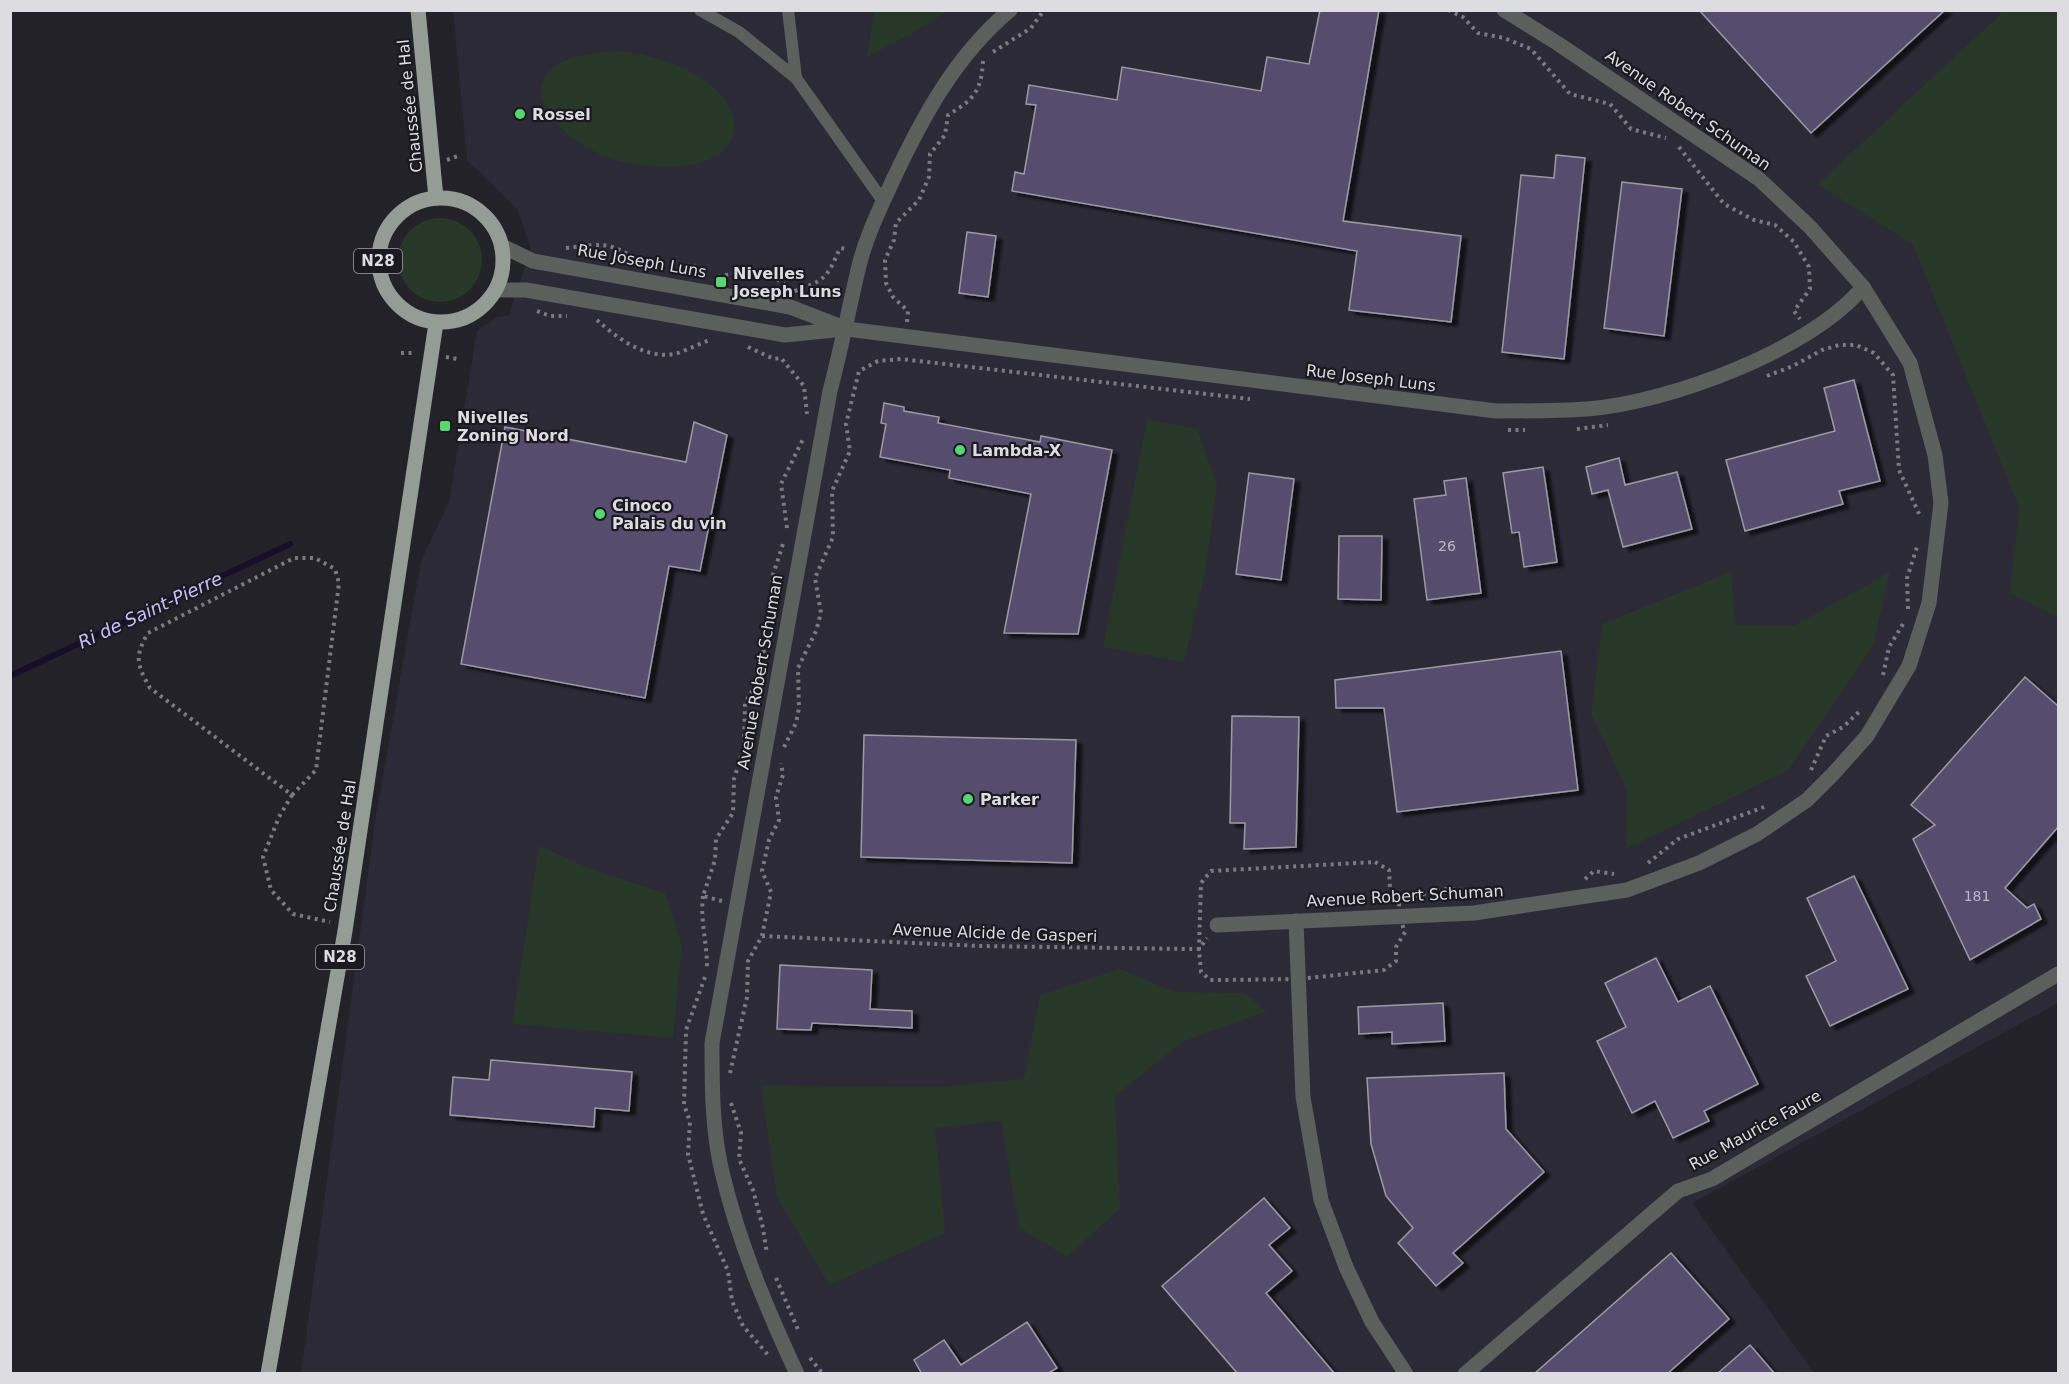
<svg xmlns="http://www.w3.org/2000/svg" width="2069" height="1384" font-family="'DejaVu Sans',sans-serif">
	<defs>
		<filter id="shadow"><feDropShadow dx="6" dy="4" stdDeviation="1.5" flood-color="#0009"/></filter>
	</defs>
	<rect width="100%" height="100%" fill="#232229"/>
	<polygon fill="#2c2a37" points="453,11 2058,11 2058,1003 1692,1203 1814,1373 301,1374 375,822 421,561 449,502 477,331 497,317 509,315 531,249 518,210 467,160"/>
	<g fill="#273829">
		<polygon points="2005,10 2058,11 2058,617 2010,593 2019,507 1913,245 1818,184"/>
		<polygon points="874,11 874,10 947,11 911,34 867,57"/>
		<path d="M622,51C651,56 678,62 703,79C755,114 740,164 678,166C650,167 623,165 598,153C559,136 507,81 572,58C589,53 605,52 622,51Z"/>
		<circle cx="440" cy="260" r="42"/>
		<polygon points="1147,419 1197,429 1217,485 1205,574 1184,662 1103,647"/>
		<polygon points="1731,572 1736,625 1794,626 1890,572 1873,646 1788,770 1626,849 1627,790 1591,713 1602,624"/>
		<polygon points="539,846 596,871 665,893 682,946 673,1038 512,1024"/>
		<polygon points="1120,969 1175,992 1244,993 1267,1011 1182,1042 1115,1096 1120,1208 1067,1257 1019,1227 1001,1121 935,1128 945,1233 829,1285 777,1197 761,1085 938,1087 1024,1079 1040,995"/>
	</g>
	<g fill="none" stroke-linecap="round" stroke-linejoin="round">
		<polyline stroke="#160f2a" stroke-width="6" points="10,676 290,544"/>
	</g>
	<g fill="#544e6e" stroke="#9b9aa3" stroke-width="1.5" filter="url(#shadow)">
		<polygon points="1320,10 1379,10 1343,221 1461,236 1451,322 1349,310 1357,251 1012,191 1015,172 1024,174 1036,105 1026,104 1029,85 1117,100 1122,67 1261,91 1267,57 1309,64"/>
		<polygon points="1699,10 1945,10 1811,133"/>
		<polygon points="1556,155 1585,158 1564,359 1502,352 1521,175 1554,178"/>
		<polygon points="1622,182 1682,189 1664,336 1604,328"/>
		<polygon points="967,232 996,236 988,297 959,293"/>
		<polygon points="1854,380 1880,481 1839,491 1843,504 1745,531 1726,460 1835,431 1824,388"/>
		<polygon points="884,403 904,407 904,411 939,417 938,423 1040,442 1041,436 1112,450 1078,634 1004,633 1031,494 949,478 950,470 880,457 886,424 881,423"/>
		<polygon points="694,422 727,435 700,571 669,566 645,698 461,664 505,427 686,462"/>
		<polygon points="1619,458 1625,485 1677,472 1692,529 1623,547 1608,490 1592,494 1586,467"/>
		<polygon points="1543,467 1557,562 1524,567 1519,532 1512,533 1503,473"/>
		<polygon points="1249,473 1294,479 1281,580 1236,574"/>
		<polygon points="1466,478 1481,593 1427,600 1414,499 1446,495 1444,481"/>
		<polygon points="1339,536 1382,536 1381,600 1338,599"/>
		<polygon points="1561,651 1578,790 1397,812 1384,708 1336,708 1335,680"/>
		<polygon points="2025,677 2058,706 2058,827 2005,888 2027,908 2034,904 2041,919 1970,960 1913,839 1935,825 1911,805"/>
		<polygon points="1232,716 1299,717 1296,847 1244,849 1245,823 1230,823"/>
		<polygon points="864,735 1076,740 1072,863 861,857"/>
		<polygon points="1854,876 1908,989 1830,1026 1806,976 1836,961 1807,898"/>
		<polygon points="1656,958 1678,1002 1710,986 1758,1084 1704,1111 1709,1121 1673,1138 1655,1101 1632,1113 1597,1041 1626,1027 1605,983"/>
		<polygon points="780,965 872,970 870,1009 912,1011 912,1028 812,1023 811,1030 777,1029"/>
		<polygon points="1443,1003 1445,1041 1392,1044 1392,1032 1359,1034 1358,1007"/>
		<polygon points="491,1060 632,1072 629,1111 595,1108 594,1127 450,1115 453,1077 489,1080"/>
		<polygon points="1504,1073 1506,1129 1544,1172 1453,1253 1463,1263 1436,1286 1398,1243 1413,1228 1386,1196 1371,1144 1367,1078"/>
		<polygon points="1264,1198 1290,1228 1269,1245 1292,1271 1266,1293 1335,1374 1238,1374 1162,1286"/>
		<polygon points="1671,1253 1729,1319 1667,1374 1534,1374"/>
		<polygon points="1027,1322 1057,1368 1047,1374 922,1374 914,1360 944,1340 961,1365"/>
		<polygon points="1750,1345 1775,1374 1717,1374"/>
	</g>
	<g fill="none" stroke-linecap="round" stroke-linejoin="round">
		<g stroke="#7b7a80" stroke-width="4" stroke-dasharray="3 4.5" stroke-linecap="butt">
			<polyline points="1448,10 1463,17 1478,33 1504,38 1531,49 1570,94 1610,104 1631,129 1666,138"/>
			<polyline points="993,52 1031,28 1044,10"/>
			<polyline points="1679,147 1724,204 1754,220 1775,225 1794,242 1809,267 1810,289 1794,311 1800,319"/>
			<polyline points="447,160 461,155"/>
			<path d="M566,248C610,243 606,242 644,263"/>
			<polyline points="671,268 693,265 706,274"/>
			<path d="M718,277C743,270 775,270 792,292C825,280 826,280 840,248L847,249"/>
			<polyline points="537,311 550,316 567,316"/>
			<path d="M597,320C617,338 645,359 674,354C686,351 698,344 710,340"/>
			<path d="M907,322L908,311L893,297L886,283L885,260L894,240L896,223L919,200L929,177L930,154L945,135L948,115C974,99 981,92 983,61"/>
			<polyline points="748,347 774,359 781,358 804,386 807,414"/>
			<polyline points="401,353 415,353"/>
			<polyline points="446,357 458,359"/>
			<polyline points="1767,376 1793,366 1822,350 1839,345 1856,345 1874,353 1893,375 1899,470 1921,518"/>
			<polyline points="1577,429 1608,425"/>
			<polyline points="1508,430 1525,430"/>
			<polyline points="787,528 781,484 803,439"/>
			<polyline points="1908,609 1907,578 1917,547"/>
			<polyline points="771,613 772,578 783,544"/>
			<polyline points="764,653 763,646 768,632"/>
			<polyline points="1883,675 1889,647 1903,624"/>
			<polyline points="784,747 796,723 799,708 798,668 816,631 821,613 815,578 833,537 832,491 850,451 846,424 859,371 878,361 901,359 1250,399"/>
			<polyline points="1811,770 1826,736 1843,727 1862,709"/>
			<path d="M292,795L316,770L339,583L335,569L315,558H294L148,633C134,657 137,665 150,688L292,795L279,817L263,857L271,890L293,914L330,922"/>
			<polygon points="1375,862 1389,870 1390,889 1399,900 1399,916 1405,932 1396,947 1396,961 1384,970 1299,979 1223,980 1210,980 1201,972 1199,949 1201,883 1211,871"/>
			<polyline points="1648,863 1678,839 1764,807"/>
			<polyline points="1585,879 1594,871 1614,874"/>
			<path d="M703,896C700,921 707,942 707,967"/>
			<polyline points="1408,898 1443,889 1496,891"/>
			<polyline points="722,901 703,896 715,860 716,839 733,813 734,779 744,747 745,703 760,678"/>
			<polyline points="762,936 979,946 1188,949 1199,949 1207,938"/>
			<polyline points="705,977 686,1030 684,1105 690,1121 688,1154 703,1214 728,1271 732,1301 743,1326 769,1356"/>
			<polyline points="730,1073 747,997 748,961 762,936 771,892 762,871 769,840 779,820 776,797 783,775 781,763"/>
			<polyline points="731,1103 741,1133 739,1159 753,1190 763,1228 767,1254"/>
			<polyline points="776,1278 799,1332"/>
			<polyline points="810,1358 823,1374"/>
		</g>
		<g stroke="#5c5f5c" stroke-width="12">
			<polyline points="700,10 739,32 796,78"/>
			<polyline points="788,10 796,78 883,201"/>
		</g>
		<g stroke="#5c5f5c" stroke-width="15">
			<path d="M502,246L533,261L790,307L847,329L1496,411C1526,411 1557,411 1587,409C1668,403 1811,350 1863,287"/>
			<polyline points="496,290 526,290 785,335 844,329"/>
			<polyline points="1296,921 1303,1097 1321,1200 1346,1267 1372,1322 1406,1374"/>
			<polyline points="1217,925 1474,913 1627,890 1699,863 1757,834 1807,800 1833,774 1867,736 1909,666 1929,603 1941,503 1935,455 1910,363 1863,287 1810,227 1759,179 1557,43 1504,10"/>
			<path d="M797,1374C767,1309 740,1246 723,1176C712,1133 712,1087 712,1043L830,391C841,349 849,308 859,266C866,237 880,208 892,182C922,118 955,56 1010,10"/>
			<polyline points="1465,1374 1678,1191 1712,1179 2058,974"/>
		</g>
		<g stroke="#959b95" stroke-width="15">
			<polyline points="418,10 436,198"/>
			<circle cx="441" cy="260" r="62"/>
			<polyline points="268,1374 345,931 436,323"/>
		</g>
	</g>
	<g fill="#57d670" stroke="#1a1920" stroke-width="2">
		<circle cx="520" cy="114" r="6"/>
		<rect x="715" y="276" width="12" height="12" rx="3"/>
		<rect x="439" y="420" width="12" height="12" rx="3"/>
		<circle cx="960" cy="450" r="6"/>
		<circle cx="600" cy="514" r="6"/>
		<circle cx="968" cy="799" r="6"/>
	</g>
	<g text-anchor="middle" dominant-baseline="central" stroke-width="4.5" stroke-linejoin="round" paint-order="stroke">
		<g font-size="14" fill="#bbb8c4">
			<text x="1447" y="546">26</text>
			<text x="1977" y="896">181</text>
		</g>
		<g fill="#1a1920" stroke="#a2a2a7" stroke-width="1.5">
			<rect x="354" y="249" width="48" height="24" rx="4.5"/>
			<rect x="316" y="945" width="48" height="24" rx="4.5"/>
		</g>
		<g font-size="15" font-weight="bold" fill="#dddce1">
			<text x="378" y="261">N28</text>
			<text x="340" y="957">N28</text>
		</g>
		<g font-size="16" fill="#dddce1" stroke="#1a1920">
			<text transform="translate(410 106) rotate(-96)">Chaussée de Hal</text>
			<text transform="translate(1688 110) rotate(35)">Avenue Robert Schuman</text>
			<text transform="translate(642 261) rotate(10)">Rue Joseph Luns</text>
			<text transform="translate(1371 378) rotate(7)">Rue Joseph Luns</text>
			<text transform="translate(760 672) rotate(-80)">Avenue Robert Schuman</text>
			<text transform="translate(340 846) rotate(-81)">Chaussée de Hal</text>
			<text transform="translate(1405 896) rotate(-3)">Avenue Robert Schuman</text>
			<text transform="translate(995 933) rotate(2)">Avenue Alcide de Gasperi</text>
			<text transform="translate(1755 1130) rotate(-29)">Rue Maurice Faure</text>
		</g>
		<g font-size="16" font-weight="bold" fill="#dddce1" stroke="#1a1920" text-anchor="start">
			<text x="532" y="114">Rossel</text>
			<text x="733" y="273">Nivelles<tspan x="733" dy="18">Joseph Luns</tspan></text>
			<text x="457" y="417">Nivelles<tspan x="457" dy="18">Zoning Nord</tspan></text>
			<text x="972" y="450">Lambda-X</text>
			<text x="612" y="505">Cinoco<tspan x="612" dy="18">Palais du vin</tspan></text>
			<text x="980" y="799">Parker</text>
		</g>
		<g font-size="18" font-style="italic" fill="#c8bef9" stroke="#1a1920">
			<text transform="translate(150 610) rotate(-25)">Ri de Saint-Pierre</text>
		</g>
	</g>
	<rect width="2069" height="1384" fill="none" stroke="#dddce1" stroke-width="24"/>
</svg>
